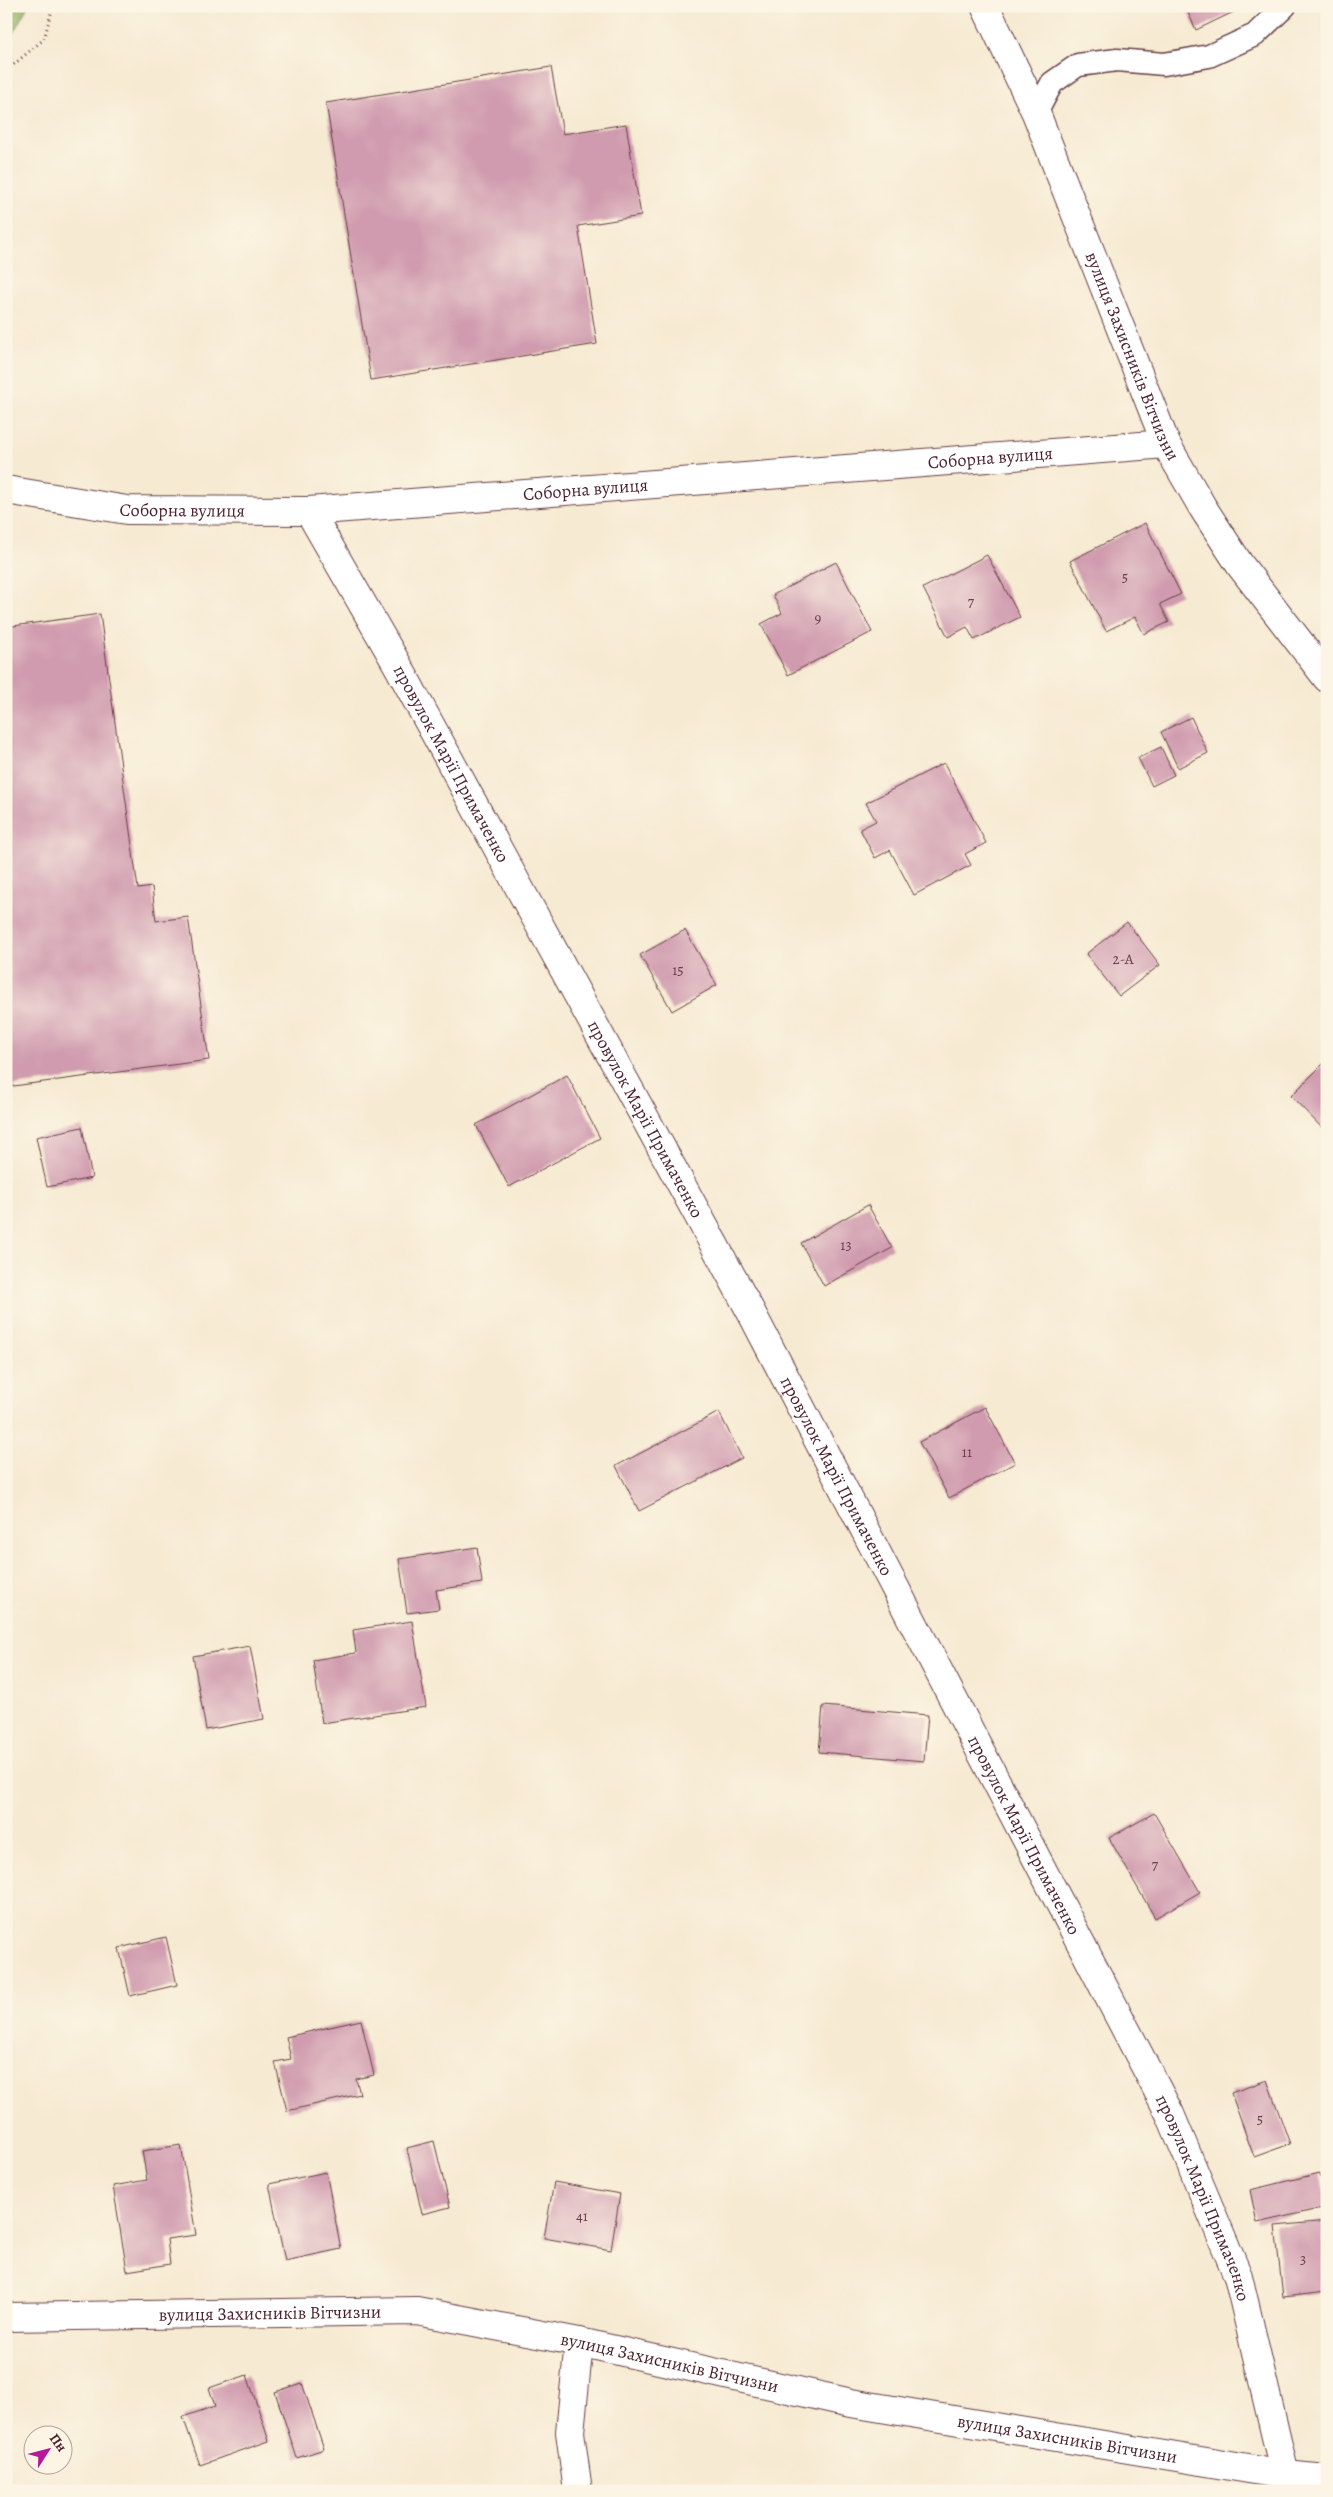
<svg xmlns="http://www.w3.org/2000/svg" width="1333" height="2497" font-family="Alegreya,serif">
	<rect width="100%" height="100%" fill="#fcf5e5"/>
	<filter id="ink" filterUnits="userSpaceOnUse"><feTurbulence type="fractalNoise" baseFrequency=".02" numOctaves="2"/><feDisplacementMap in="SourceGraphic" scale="10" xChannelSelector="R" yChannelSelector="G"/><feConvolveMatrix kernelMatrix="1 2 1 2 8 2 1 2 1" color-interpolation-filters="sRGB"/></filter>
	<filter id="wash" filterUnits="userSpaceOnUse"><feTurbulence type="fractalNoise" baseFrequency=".0096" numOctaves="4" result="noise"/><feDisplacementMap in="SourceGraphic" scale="20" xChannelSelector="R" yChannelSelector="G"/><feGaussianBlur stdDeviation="1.12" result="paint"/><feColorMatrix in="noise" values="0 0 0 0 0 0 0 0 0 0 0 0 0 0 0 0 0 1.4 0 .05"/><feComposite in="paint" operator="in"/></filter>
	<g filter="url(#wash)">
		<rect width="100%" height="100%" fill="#f6ead2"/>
		<polygon fill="#94b366" stroke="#6f6948" points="6,6 28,6 6,46"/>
		<g id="blocks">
			<g fill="#d09baf">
				<polygon points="1185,6 1246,6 1196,30"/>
				<polygon points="551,67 563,134 626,124 641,216 578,226 597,344 371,380 326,103"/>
				<polygon points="1145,523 1181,594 1160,604 1169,622 1144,634 1135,617 1106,631 1070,561"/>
				<polygon points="987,555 1020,617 974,640 967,627 948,637 923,588"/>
				<polygon points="836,562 872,632 788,675 761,624 782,613 773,595"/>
				<polygon points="100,614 138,889 152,887 156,921 188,917 209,1060 6,1087 6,627"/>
				<polygon points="1191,717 1208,753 1178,768 1161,732"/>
				<polygon points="1161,747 1174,775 1152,786 1138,758"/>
				<polygon points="944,763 986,843 965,854 971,865 914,895 890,850 875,858 860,829 876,821 866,803"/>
				<polygon points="1127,922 1160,965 1119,996 1086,954"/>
				<polygon points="685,930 717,985 672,1011 640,955"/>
				<polygon points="1327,1060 1327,1133 1291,1096"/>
				<polygon points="567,1075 600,1138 509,1187 476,1125"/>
				<polygon points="82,1127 92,1178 47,1187 36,1137"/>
				<polygon points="868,1205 892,1248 824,1286 801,1243"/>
				<polygon points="985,1407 1015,1463 949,1498 919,1442"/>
				<polygon points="719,1412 742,1458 639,1511 616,1466"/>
				<polygon points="477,1547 482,1583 436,1590 439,1609 407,1613 399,1559"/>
				<polygon points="412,1621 426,1707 322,1723 313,1660 356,1653 353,1630"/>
				<polygon points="250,1646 264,1719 206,1730 193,1656"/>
				<polygon points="823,1706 928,1715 924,1761 819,1752"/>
				<polygon points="1154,1813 1200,1892 1155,1918 1109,1838"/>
				<polygon points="166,1937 177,1985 130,1996 119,1948"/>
				<polygon points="361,2020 374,2075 356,2079 360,2094 287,2111 275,2062 291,2059 286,2037"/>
				<polygon points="1267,2080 1290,2144 1254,2157 1231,2093"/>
				<polygon points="434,2141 450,2207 422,2214 407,2148"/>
				<polygon points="181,2145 196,2235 167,2239 170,2264 127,2271 113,2186 147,2180 142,2151"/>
				<polygon points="326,2172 341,2249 285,2261 269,2184"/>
				<polygon points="1320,2173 1327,2207 1257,2223 1250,2190"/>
				<polygon points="554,2182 620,2194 611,2250 544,2238"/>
				<polygon points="1327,2221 1327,2292 1283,2297 1275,2226"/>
				<polygon points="247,2375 269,2441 200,2465 183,2417 215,2406 209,2388"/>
				<polygon points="302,2383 324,2449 297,2458 275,2392"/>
			</g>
		</g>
	</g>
	<g filter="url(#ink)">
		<use href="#blocks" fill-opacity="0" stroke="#643d44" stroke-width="1"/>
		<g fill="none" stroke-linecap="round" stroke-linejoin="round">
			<defs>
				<polyline id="lane" points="1036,113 1052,83 1078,65 1117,60 1164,64 1209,56 1255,35 1285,6"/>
				<g id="street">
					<path id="s1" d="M309,511L397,664L751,1312L1170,2114L1238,2276L1285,2475"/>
					<path id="s2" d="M6,2317L417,2311L579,2342L851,2403L1285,2475L1327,2479"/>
					<polyline points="578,2491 570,2432 579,2342"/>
				</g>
				<g id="secondary">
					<path id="s3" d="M985,6L1036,113L1166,444L1203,508L1240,565L1327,678"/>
					<path id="s4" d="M6,490L127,510L309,511L1166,444"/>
				</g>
			</defs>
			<use href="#lane" stroke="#643d44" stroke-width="25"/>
			<use href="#street" stroke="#643d44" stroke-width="30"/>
			<use href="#secondary" stroke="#643d44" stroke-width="30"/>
			<polyline stroke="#643d44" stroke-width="3" stroke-dasharray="1 4" stroke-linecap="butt" points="6,71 44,39 53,6"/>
			<use href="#lane" stroke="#fff" stroke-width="22"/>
			<use href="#street" stroke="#fff" stroke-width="28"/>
			<use href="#secondary" stroke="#fff" stroke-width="28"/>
		</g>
	</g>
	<g text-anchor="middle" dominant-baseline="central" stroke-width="4" stroke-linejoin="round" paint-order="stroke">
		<g font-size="15" fill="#6c3e4c">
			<text x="1125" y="577">5</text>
			<text x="971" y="602">7</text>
			<text x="818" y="618">9</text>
			<text x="1123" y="959">2-А</text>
			<text x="678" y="970">15</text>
			<text x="846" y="1245">13</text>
			<text x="967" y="1452">11</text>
			<text x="1155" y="1865">7</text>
			<text x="1260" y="2119">5</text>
			<text x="582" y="2216">41</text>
			<text x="1303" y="2259">3</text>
		</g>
		<g font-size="18" fill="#4a1f2b" stroke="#fcf5e5">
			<text stroke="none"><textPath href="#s3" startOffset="380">вулиця Захисників Вітчизни</textPath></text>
			<text stroke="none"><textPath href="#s4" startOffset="988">Соборна вулиця</textPath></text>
			<text stroke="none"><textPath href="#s4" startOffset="582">Соборна вулиця</textPath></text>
			<text stroke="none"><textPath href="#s4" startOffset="178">Соборна вулиця</textPath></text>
			<text stroke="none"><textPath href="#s1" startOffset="290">провулок Марії Примаченко</textPath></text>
			<text stroke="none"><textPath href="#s1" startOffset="695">провулок Марії Примаченко</textPath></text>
			<text stroke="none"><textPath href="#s1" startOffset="1100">провулок Марії Примаченко</textPath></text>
			<text stroke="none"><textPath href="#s1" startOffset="1505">провулок Марії Примаченко</textPath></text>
			<text stroke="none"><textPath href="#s1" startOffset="1910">провулок Марії Примаченко</textPath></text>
			<text stroke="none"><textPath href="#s2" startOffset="264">вулиця Захисників Вітчизни</textPath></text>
			<text stroke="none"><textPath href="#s2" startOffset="669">вулиця Захисників Вітчизни</textPath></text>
			<text stroke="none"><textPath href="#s2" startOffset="1074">вулиця Захисників Вітчизни</textPath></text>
		</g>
	</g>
	<rect width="1333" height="2497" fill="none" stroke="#fcf5e5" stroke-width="25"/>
	<g transform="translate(48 2450) rotate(54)"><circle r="24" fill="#fcf5e5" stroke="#b59f9b"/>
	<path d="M0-4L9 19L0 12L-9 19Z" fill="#b5179e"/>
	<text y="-8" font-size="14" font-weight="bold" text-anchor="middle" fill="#4a1f2b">Пн</text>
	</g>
</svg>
